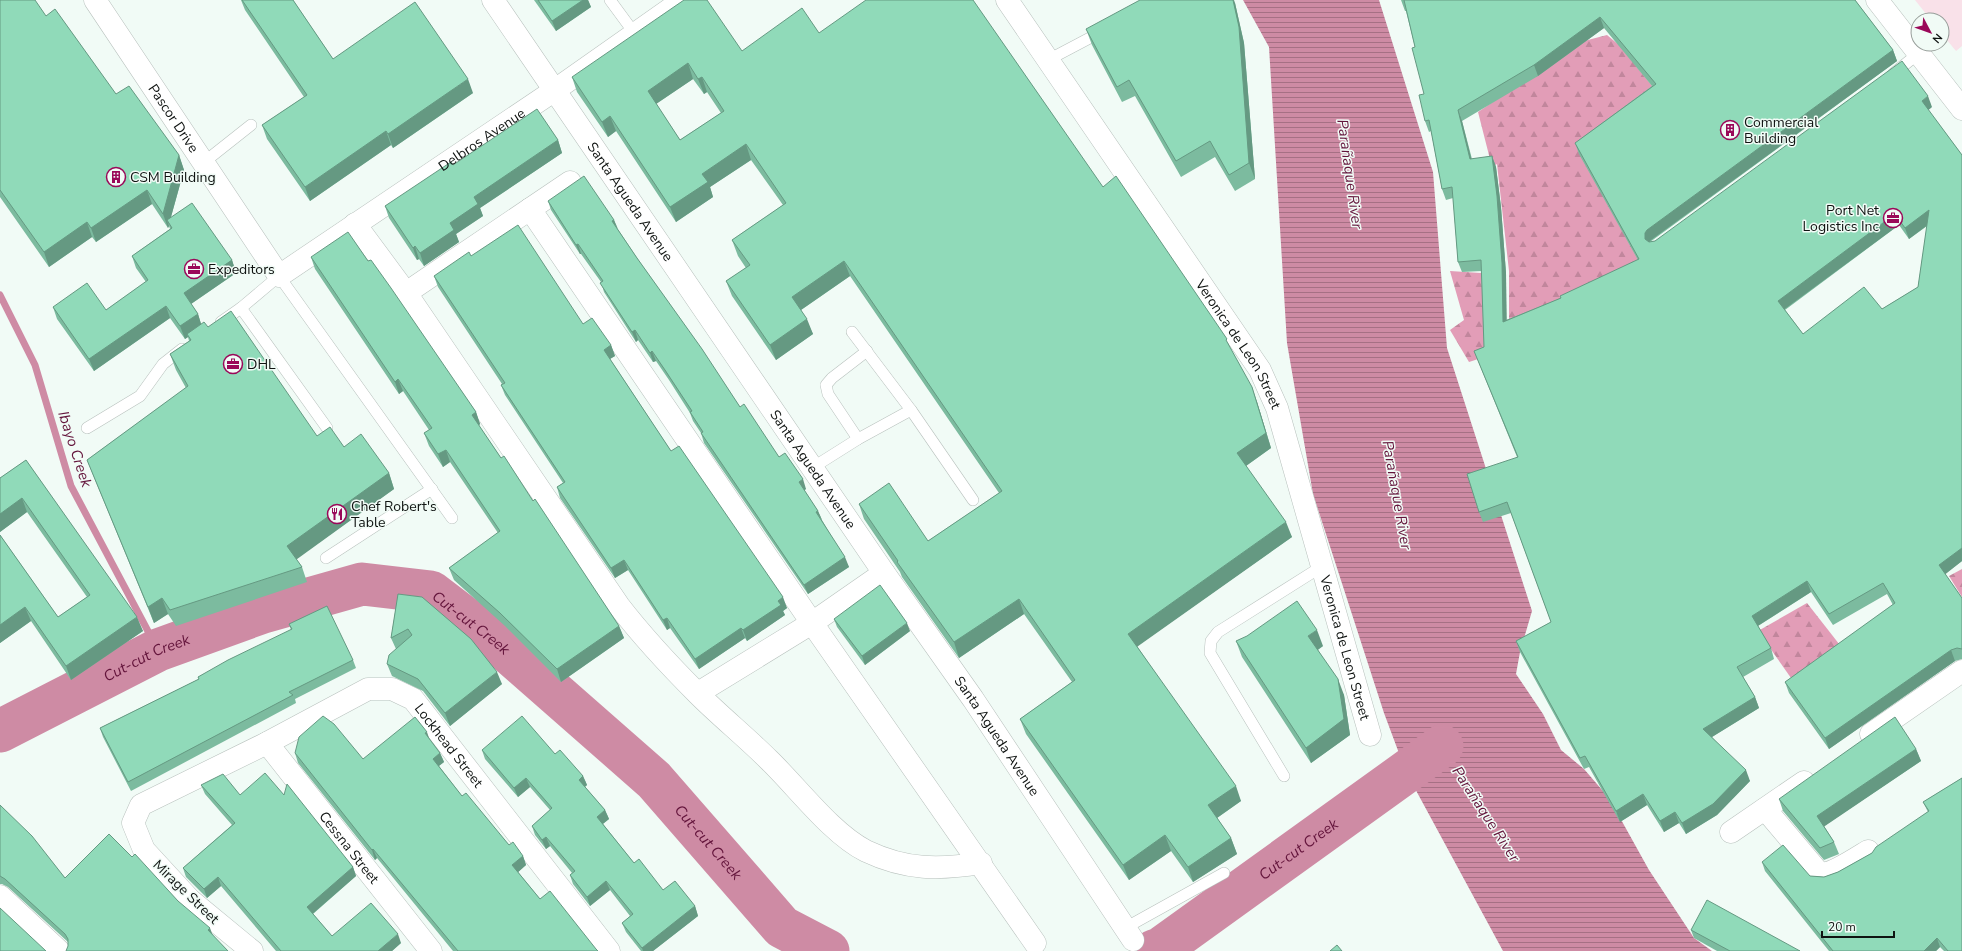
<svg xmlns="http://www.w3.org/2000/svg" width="1962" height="951" font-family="'Nunito Sans',sans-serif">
	<defs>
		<pattern id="forest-firs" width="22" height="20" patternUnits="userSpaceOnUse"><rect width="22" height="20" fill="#e29db7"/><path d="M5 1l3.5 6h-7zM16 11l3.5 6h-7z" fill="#c1869c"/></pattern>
		<pattern id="water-rules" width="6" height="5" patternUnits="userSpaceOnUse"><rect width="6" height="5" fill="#ce8ba4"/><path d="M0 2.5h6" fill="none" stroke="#a67084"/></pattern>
	</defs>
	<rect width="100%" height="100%" fill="#f1fbf6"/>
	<polygon fill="#f9e1e9" points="1915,0 1962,0 1962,46 1956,51 1942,34 1942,20 1931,20"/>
	<g fill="url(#forest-firs)">
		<polygon points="1607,35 1619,45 1653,87 1638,260 1509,326 1509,271 1497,164 1492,167 1478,112 1584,41"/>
		<polygon points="1450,271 1496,274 1500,352 1469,362 1450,330 1464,320"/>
		<polygon points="1962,569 1962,597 1949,576"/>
		<polygon points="1807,603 1843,649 1791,678 1758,631"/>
	</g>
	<polygon fill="url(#water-rules)" points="1243,0 1379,0 1433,172 1447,348 1532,611 1520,652 1516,674 1543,714 1561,750 1584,769 1609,798 1649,870 1694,938 1712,951 1503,951 1406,772 1384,713 1313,494 1287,343 1269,47"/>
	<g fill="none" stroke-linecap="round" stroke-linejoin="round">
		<polyline stroke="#ce8ba4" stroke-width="7" points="0,295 35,365 71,486 158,650"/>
		<g stroke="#ce8ba4" stroke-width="43">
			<path id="s1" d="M0,731L158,650L263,612L362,584L431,592L499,644L654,780L782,927L828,951"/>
			<path id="s2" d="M1154,951L1160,949L1442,746"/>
		</g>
		<defs>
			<g id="lane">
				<polyline points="610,0 635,34"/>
				<polyline points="1048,60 1103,31"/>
				<polyline points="1893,74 1919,53"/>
				<polyline points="203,163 251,125"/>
				<polyline points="241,308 327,428"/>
				<polyline points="221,322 241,308 279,276 452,518"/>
				<polyline points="852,332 911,410"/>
				<polyline points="87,428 140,396 163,364 182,349"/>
				<polyline points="858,439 828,394 826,385 832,378 867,351"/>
				<polyline points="812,468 858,439 911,410 973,500"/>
				<polyline points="326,558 432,489"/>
				<polyline points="1284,776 1210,653 1211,641 1218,632 1321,567"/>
				<polyline points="1125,928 1224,873"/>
			</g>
			<g id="street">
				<path id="s3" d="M95,0L279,276L555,90L683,0"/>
				<path id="s4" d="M493,0L884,573L973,699L1133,940"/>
				<path id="s5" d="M1007,0L1260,370L1277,408L1370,735"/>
				<polyline points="530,209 812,623 1035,943"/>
				<path d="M355,224L406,293L619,606C643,637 670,666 698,694C721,717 746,737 769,760C797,787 832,834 866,851C906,870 939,870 981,863"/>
				<polyline points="406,293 570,182"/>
				<polyline points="698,693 812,623 884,573"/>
				<polyline points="1871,734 1962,671"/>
				<path id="s6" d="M267,743L431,951"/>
				<path d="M1765,809L1819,873C1830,876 1858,857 1868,851"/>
				<polyline points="1731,832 1804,782"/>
				<polyline points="0,896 59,951"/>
				<path id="s7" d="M252,951L190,900L144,850L133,823L141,805L267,743L368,689H392L413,699L609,951"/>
			</g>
			<polyline id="secondary" points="1877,0 1962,109"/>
		</defs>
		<use href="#lane" stroke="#b8c1bd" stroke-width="12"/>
		<use href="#street" stroke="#b8c1bd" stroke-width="23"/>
		<use href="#secondary" stroke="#b8c1bd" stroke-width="23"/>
		<use href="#lane" stroke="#fff" stroke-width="11"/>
		<use href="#street" stroke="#fff" stroke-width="22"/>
		<use href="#secondary" stroke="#fff" stroke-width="22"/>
	</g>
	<g fill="#7cbb9f" fill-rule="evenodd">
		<polygon points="0,0 46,16 116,94 179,155 184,170 171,217 232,260 236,273 191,304 198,314 201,324 208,327 317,436 344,447 389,473 394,489 296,559 302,567 307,582 176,626 168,614 154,623 93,475 87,460 186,388 176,370 170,354 189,341 188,337 185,339 170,318 94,371 57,319 53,307 106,310 146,282 136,268 132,256 170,229 169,226 168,228 152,204 96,242 92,237 49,267 0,197"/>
		<polygon points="241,0 293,0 333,59 473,93 393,148 391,145 310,201 267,139 262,125 304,97 245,10"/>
		<polygon points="534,0 588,0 591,7 556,31"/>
		<path d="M1401,0H1855L1893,50L1897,61L1650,242L1655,241L1932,107L1928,110L1962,155V561L1945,574L1962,598V659L1955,661L1829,749L1789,693L1785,682L1893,605L1887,594L1833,625L1811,592L1758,626L1771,648L1774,659L1743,677L1755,697L1759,708L1712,737L1750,781L1717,815L1686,834L1679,823L1664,832L1647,805L1620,822L1589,767L1584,769L1520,652L1516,641L1551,622L1511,513L1483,522L1479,512L1517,457L1474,351L1484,347L1482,271L1462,272L1458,262L1453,198L1446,200L1442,189L1431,131L1429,132L1425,121L1424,94L1415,47L1406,11H1405ZM1604,28L1652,86L1575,143L1579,154L1638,260L1561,298L1506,320V273L1501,207L1496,167L1492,156L1472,159L1462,121L1538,76ZM1899,225L1909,239L1927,226L1918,287L1882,309L1803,334L1785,310Z"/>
		<polygon points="1235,3 1244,43 1255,179 1235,191 1215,157 1181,177 1135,96 1122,102 1092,45 1086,29"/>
		<path d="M819,33L1103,187L1231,349L1257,402L1271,448L1246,466L1292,537L1137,646L1241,801L1217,818L1231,838L1237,854L1193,882L1171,851L1129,880L1026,734L1020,719L1072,682L1024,614L959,658L902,577L900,572L864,519L859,504L928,541L999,493L850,276L801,310L813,334L776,360L732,296L726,281L746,268L738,256L732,240L783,205L751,160L710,187L713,197L676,222L616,131L608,137L577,92L572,77L742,51ZM693,79L704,94L707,92L721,113L680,140L656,104Z"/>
		<polygon points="558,140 562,153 480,208 483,216 456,234 459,242 424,266 419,259 417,260 389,218 385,206 453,165"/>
		<polygon points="548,201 614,220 617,228 637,258 740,407 779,457 806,489 804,490 818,511 822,520 849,567 808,594 704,443 701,433 693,421 690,413 669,380 656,361 653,362 638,340 636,342 604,292 601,282 581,254 580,254 551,210"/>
		<polygon points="471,256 583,324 611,345 615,356 610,359 671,451 787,608 783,611 785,615 747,641 745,638 699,669 670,628 667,630 628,570 615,578 560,498 557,487 563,483 505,395 501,385 502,384 438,287 434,276"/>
		<polygon points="311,257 368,261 476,412 480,424 479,426 501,458 533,501 619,626 624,638 561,682 505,626 454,580 449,568 498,533 450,462 443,467 429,446 424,433 429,430 403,391 399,394 315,269"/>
		<polygon points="26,460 143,631 71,680 31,621 0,643 0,535 58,617 87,597 27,512 0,532 0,478"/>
		<polygon points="398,594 502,684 450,726 423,691 392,676 387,664 396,649 391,638"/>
		<polygon points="834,619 910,631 865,665 837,627"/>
		<polygon points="289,624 353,660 356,668 295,699 296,703 131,791 103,737 100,728 199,679 198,677 291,630"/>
		<polygon points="1236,641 1323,646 1318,650 1344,695 1350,735 1311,763 1242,657"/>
		<polygon points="429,739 440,753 444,762 439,766 462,796 509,845 523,856 526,865 518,872 540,899 598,951 453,951 377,858 375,860 298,763 295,753 363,759"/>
		<polygon points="1916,749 1921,761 1824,826 1834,842 1839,854 1824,860 1783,811 1779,799"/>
		<polygon points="482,750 555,754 583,776 587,785 585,787 605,810 609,819 603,824 634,863 663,890 695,906 698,916 653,951 641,951 626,932 622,923 630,916 610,890 590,906 573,884 570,875 572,873 550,846 546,849 535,835 532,826 550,810 530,787 518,797 485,759"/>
		<polygon points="1962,778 1962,951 1944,951 1940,947 1936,951 1829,951 1765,871 1762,862 1810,876 1824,877 1838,872 1872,853 1928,812 1923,802"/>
		<polygon points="201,785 240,795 284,795 353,867 356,876 313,914 332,936 401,943 392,951 276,951 221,886 207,898 186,877 183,868 232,825 205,794"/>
		<polygon points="0,805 65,878 132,857 178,901 213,936 68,946 68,942 8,887 2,884 0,884"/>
		<polygon points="1691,930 1800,951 1717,951 1694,938"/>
	</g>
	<g fill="#659982">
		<polygon points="583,0 588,0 591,7 556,31 552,21"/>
		<polygon points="1233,0 1234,0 1235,3 1244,43 1255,179 1249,163"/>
		<polygon points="1600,17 1604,28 1538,76 1534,65"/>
		<polygon points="1893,50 1897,61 1651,240 1648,244 1645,239 1645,233 1647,230"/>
		<polygon points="688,63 693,79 653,106 648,91"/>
		<polygon points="702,77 707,92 704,94 698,79"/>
		<polygon points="468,79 473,93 393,148 388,134"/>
		<polygon points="1928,96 1932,107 1926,112 1922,101"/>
		<polygon points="1458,110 1462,121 1474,170 1470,159"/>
		<polygon points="610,116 616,131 608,137 602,122"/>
		<polygon points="386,131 391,145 310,201 305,187"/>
		<polygon points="558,140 562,153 480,208 483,216 456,234 459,242 424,266 420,253 450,223 474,197"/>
		<polygon points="746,144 751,160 710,187 713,197 676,222 670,207 702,174"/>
		<polygon points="179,155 184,170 169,224 167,220 169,226 168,228 163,214"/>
		<polygon points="1492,156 1496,167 1501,207 1506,273 1507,333 1503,322"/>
		<polygon points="147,190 152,204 96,242 91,228"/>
		<polygon points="1929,210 1933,221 1909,239 1905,228"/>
		<polygon points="1895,214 1899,225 1782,311 1778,301"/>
		<polygon points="614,220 618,229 612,221"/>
		<polygon points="87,222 92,237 49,267 44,252"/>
		<polygon points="578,244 581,254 580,254 576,245"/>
		<polygon points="415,246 419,259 417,260 413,248"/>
		<polygon points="232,260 236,273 188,306 184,293"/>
		<polygon points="844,261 850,276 798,312 792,297"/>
		<polygon points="166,306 170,318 94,371 89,359"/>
		<polygon points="198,314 202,327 187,334 188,337 185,339 180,326"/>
		<polygon points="807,319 813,334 776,360 770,345"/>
		<polygon points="635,330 638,340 636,342 632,332"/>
		<polygon points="611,345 615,356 608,360 604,350"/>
		<polygon points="652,351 656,361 653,362 650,353"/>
		<polygon points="398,379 403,391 399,394 395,382"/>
		<polygon points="1252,387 1257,402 1271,448 1243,468 1237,453"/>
		<polygon points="476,412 480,424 476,427 472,415"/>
		<polygon points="446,450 450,462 443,467 438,454"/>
		<polygon points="389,473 394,489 293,562 287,546"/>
		<polygon points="803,479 806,489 802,492 799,482"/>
		<polygon points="22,498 27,512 0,532 0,514"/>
		<polygon points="818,511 822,520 816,512"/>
		<polygon points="1286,522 1292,537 1134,649 1128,634"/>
		<polygon points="1962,548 1962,561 1943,576 1939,565"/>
		<polygon points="845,557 849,567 808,594 804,585"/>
		<polygon points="624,560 628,570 615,578 611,568"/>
		<polygon points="1807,581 1811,592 1756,627 1752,616"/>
		<polygon points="783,597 787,608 783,611 785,615 747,641 743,630 778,601"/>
		<polygon points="162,598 168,614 154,623 148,607"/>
		<polygon points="1019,599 1024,614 959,658 954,642"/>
		<polygon points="25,607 31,621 0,643 0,625"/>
		<polygon points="137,617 143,631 71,680 66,666"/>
		<polygon points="667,618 670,628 667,630 663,620"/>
		<polygon points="907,623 910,631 865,665 862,656"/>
		<polygon points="619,626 624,638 561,682 557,669"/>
		<polygon points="741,628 745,638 699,669 695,659"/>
		<polygon points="1317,630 1323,646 1314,652 1308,636"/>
		<polygon points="1951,650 1955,661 1829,749 1825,738"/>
		<polygon points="497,672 502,684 450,726 445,713"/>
		<polygon points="1338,679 1344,695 1350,735 1311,763 1306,748"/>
		<polygon points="1755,697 1759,708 1707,740 1703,729"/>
		<polygon points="427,732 430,741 425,733"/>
		<polygon points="1916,749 1921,761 1822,828 1817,816"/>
		<polygon points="440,753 444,762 436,768 433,759"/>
		<polygon points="1746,770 1750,781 1717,815 1686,834 1682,823"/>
		<polygon points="583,776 587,785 582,789 579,780"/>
		<polygon points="526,778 530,787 518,797 514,788"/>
		<polygon points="1236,786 1241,801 1214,820 1208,805"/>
		<polygon points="1643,794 1647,805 1620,822 1616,811"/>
		<polygon points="605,810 609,819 600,826 597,817"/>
		<polygon points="1675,812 1679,823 1664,832 1660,821"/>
		<polygon points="1165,835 1171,851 1129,880 1123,865"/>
		<polygon points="546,837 550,846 546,849 542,840"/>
		<polygon points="1231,838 1237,854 1193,882 1188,867"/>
		<polygon points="373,849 377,858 375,860 372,850"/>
		<polygon points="523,856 526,865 516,874 512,865"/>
		<polygon points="353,867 356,876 310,916 307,907"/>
		<polygon points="218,877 221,886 207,898 204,889"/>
		<polygon points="606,881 610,890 590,906 587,897"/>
		<polygon points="695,906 698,916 653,951 643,951 642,948"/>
		<polygon points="210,928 213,936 208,930"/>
		<polygon points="398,934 401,943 392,951 378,951"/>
		<polygon points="1937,938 1940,947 1936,951 1924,951"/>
	</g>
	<g fill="#90dab9" stroke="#659982" fill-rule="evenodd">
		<polygon points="0,0 35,0 46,16 55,9 116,94 129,86 179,155 163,214 147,190 91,228 87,222 44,252 0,190"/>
		<polygon points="242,0 293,0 333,59 415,2 468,79 388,134 386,131 305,187 262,125 307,95"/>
		<polygon points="538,0 583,0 552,21"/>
		<path d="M684,0H707L742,51L802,8L819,33L866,0H973L1103,187L1116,176L1227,339L1226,340L1252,387L1266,433L1237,453L1286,522L1128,634L1236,786L1208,805L1231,838L1188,867L1165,835L1123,865L1020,719L1075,680L1019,599L954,642L897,562L898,561L859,504L889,483L928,541L1002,491L844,261L792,297L807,319L770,345L726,281L750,265L732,240L786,203L746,144L702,174L708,182L670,207L610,116L602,122L572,77ZM688,63L698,79L702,77L724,111L680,140L648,91Z"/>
		<polygon points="1140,0 1233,0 1239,27 1249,163 1229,175 1210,141 1176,161 1129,80 1117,87 1086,29"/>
		<path d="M1404,0H1855L1893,50L1647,230L1645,233V239L1649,242L1655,241L1902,61L1928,96L1922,101L1962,155V548L1939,565L1962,598V649L1957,648L1951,650L1825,738L1785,682L1895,603L1883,583L1829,614L1807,581L1752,616L1771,648L1737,667L1755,697L1703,729L1746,770L1713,804L1682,823L1675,812L1660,821L1643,794L1616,811L1585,756L1580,758L1516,641L1551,622L1507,502L1479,512L1467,474L1518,457L1474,351L1484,347L1481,260L1458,262L1452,187L1442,189L1429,120L1425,121L1419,95L1424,94L1412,48L1415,47ZM1600,17L1656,84L1575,143L1639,259L1560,296L1561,298L1503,322L1502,263L1497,196L1492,156L1470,159L1458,110L1534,65ZM1929,210L1918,287L1882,309L1864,287L1803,334L1778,301L1895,214L1905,228Z"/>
		<polygon points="537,109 558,140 474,197 478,204 450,223 454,230 420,253 415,246 413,248 385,206 451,162 453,165"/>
		<polygon points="584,176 614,220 612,221 637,258 702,349 740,407 744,404 779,457 785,453 803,479 799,482 818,511 816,512 845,557 804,585 701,433 703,432 690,412 692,411 665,370 652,351 650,353 635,330 632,332 600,283 603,281 578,244 576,245 548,201"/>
		<polygon points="192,203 232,260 184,293 198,314 180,326 166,306 89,359 53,307 87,283 106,310 148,280 132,256 172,228 167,220"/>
		<polygon points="518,225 583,324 592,318 611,345 604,350 671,451 679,446 783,597 778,601 781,605 743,630 741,628 695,659 667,618 663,620 624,560 611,568 557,487 565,482 501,385 505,383 434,276 469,252 471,256"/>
		<polygon points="348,232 368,261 371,260 391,288 476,412 472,415 501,458 504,456 533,501 535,499 619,626 557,669 500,613 449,568 500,531 446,450 438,454 424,433 432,428 398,379 395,382 311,257"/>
		<polygon points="231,311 317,436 330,427 344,447 361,434 389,473 287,546 302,567 170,610 162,598 148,607 87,460 188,386 170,354 191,340 187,334 204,322 208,327"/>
		<polygon points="26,460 137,617 66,666 25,607 0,625 0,535 58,617 90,595 22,498 0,514 0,478"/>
		<polygon points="880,585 907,623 862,656 834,619"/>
		<polygon points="398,594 422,597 471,639 497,672 445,713 418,679 387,664 389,655 412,635 408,629 391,638"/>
		<polygon points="1297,601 1317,630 1308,636 1338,679 1344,719 1306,748 1236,641 1247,636"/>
		<polygon points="327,606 353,660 289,692 293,695 128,782 100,728 199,679 198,677 228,660 292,629 289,624"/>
		<polygon points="323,716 334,724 363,759 415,717 427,732 425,733 440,753 433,759 462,796 466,793 509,845 513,842 523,856 512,865 540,899 550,891 596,949 598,951 458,951 373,849 372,850 295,753 299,737"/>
		<polygon points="522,716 555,754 560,750 583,776 579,780 605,810 597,817 634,863 639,859 663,890 675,881 695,906 642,948 622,923 633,914 606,881 587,897 570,875 575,871 546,837 542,840 532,826 552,808 526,778 514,788 482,750"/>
		<polygon points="1895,717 1916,749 1817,816 1834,842 1820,848 1779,799"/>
		<polygon points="265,773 284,795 287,784 353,867 307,907 332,936 371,903 398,934 378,951 281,951 218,877 204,889 183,868 235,823 201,785 223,774 240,795"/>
		<polygon points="1962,778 1962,951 1948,951 1937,938 1924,951 1833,951 1762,862 1783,845 1810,876 1824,877 1838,872 1872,853 1876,847 1929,811 1923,802"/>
		<polygon points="0,805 32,836 65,878 109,834 132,857 135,854 178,901 210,928 208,930 228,951 66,951 68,946 68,939 65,934 5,879 0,876"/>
		<polygon points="1707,900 1800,951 1730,951 1691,930"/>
		<polygon points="0,908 46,951 0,951"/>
		<polygon points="1337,945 1342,951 1330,951"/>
	</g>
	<defs>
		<symbol id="building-ring" viewBox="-11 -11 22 22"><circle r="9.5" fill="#f1fbf6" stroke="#9a0859" stroke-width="1.5"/><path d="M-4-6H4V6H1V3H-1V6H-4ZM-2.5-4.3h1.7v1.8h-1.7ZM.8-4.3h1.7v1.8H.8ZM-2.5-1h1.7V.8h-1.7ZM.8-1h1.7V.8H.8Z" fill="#9a0859"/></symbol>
		<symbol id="office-ring" viewBox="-11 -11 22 22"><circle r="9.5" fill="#f1fbf6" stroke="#9a0859" stroke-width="1.5"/><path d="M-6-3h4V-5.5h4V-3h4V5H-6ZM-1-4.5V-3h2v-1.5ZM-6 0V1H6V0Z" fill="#9a0859"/></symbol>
		<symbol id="restaurant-ring" viewBox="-11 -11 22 22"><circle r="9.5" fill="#f1fbf6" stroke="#9a0859" stroke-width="1.5"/><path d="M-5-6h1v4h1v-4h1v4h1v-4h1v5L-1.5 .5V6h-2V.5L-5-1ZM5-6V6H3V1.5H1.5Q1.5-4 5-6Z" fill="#9a0859"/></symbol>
	</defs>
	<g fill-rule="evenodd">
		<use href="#building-ring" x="1719" y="119" width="22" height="22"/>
		<use href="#building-ring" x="105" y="166" width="22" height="22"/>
		<use href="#office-ring" x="1882" y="207" width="22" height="22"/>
		<use href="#office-ring" x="183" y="258" width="22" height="22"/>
		<use href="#office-ring" x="222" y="353" width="22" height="22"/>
		<use href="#restaurant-ring" x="326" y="503" width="22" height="22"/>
	</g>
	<g text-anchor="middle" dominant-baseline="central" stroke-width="3" stroke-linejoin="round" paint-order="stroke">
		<g font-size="14" fill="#0f1311" stroke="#f1fbf6">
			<text stroke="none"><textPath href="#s3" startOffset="142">Pascor Drive</textPath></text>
			<text stroke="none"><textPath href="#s3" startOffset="576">Delbros Avenue</textPath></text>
			<text stroke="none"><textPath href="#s4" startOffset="244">Santa Agueda Avenue</textPath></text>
			<text stroke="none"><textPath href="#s5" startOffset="415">Veronica de Leon Street</textPath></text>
			<text stroke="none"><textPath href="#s4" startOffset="568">Santa Agueda Avenue</textPath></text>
			<text stroke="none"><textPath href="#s5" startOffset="739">Veronica de Leon Street</textPath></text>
			<text stroke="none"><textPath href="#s4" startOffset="892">Santa Agueda Avenue</textPath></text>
			<text stroke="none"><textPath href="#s7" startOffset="558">Lockhead Street</textPath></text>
			<text stroke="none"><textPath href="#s6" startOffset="133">Cessna Street</textPath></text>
			<text transform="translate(186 892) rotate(44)">Mirage Street</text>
		</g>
		<g font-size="14" fill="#0f1311" stroke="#f1fbf6" text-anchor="start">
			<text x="1744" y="122">Commercial<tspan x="1744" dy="16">Building</tspan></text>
			<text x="130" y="177">CSM Building</text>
			<text x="1879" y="210" text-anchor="end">Port Net<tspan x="1879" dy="16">Logistics Inc</tspan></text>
			<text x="208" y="269">Expeditors</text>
			<text x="247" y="364">DHL</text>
			<text x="351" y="506">Chef Robert's<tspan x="351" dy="16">Table</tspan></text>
		</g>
		<g font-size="15" font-style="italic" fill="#63143b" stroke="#f1fbf6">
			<text transform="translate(1350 174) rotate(82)">Parañaque River</text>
			<text transform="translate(75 449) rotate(72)">Ibayo Creek</text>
			<text transform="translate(1397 495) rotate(80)">Parañaque River</text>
			<text stroke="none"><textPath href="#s1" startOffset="512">Cut-cut Creek</textPath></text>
			<text stroke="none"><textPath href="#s1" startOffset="164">Cut-cut Creek</textPath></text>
			<text transform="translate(1486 814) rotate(57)">Parañaque River</text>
			<text stroke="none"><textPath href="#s1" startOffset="836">Cut-cut Creek</textPath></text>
			<text stroke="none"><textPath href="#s2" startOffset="177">Cut-cut Creek</textPath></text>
		</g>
	</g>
	<g transform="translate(1930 32) rotate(131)"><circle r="19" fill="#f1fbf6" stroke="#979e9a"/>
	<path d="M0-3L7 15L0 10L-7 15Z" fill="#9a0859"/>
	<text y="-6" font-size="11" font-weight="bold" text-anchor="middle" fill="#0f1311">N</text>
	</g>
	<path d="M1822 931v6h72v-6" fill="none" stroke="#0f1311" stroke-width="2"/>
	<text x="1828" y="931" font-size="12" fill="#0f1311" stroke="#f1fbf6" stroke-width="3" paint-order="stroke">20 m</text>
</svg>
